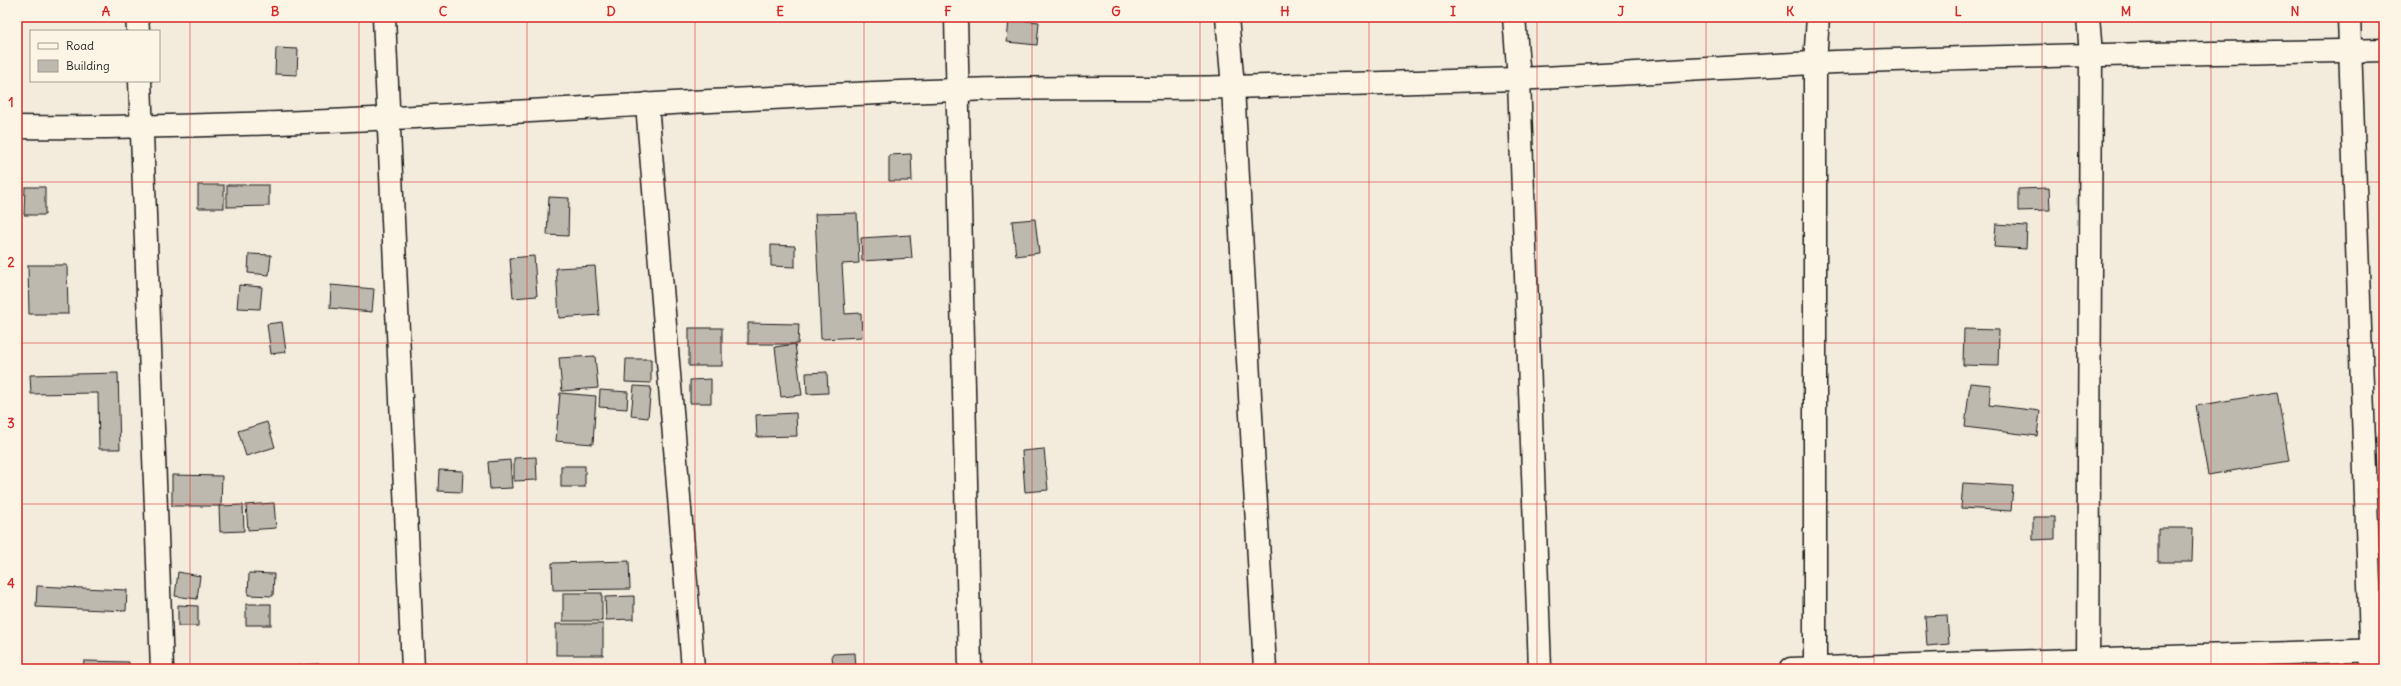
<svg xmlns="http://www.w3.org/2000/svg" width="2401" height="686" font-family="Delius,sans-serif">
	<rect width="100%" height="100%" fill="#f3ecdd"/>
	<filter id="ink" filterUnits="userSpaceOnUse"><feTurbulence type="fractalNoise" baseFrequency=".025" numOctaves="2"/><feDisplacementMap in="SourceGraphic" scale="8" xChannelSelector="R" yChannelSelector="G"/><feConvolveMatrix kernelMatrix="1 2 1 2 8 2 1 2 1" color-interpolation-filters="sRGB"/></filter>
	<g filter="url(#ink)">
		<g fill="#beb9ae" stroke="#1c1c1c">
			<polygon points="1009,19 1039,22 1037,45 1007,42"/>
			<polygon points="276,48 298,49 297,75 275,74"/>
			<polygon points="911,154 912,181 889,181 889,155"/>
			<rect x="198" y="185" width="26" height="23"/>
			<polygon points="227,185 269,185 269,206 227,207"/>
			<polygon points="25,187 45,187 45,215 24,215"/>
			<polygon points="2049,188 2050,210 2018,211 2018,189"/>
			<polygon points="549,197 569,198 568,236 547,235"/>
			<polygon points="857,213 859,263 842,264 845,314 861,313 862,337 821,339 815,214"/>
			<polygon points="1035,219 1039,253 1016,256 1012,221"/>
			<polygon points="1996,224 2027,226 2026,249 1994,247"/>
			<polygon points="910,235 912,258 862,261 861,238"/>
			<polygon points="771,245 795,246 795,267 771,266"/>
			<polygon points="249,254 271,255 269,275 248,273"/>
			<polygon points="534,256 537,296 513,298 510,258"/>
			<polygon points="28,265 67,265 68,314 29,314"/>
			<polygon points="595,266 599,315 559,318 556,268"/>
			<polygon points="239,285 262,287 260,309 237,308"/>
			<polygon points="331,285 374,289 372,312 330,308"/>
			<polygon points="282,322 286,352 271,354 267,324"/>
			<polygon points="748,323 799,324 798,344 748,344"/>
			<rect x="689" y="328" width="33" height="38"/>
			<polygon points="1964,329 1999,330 1998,366 1963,365"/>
			<polygon points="795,344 802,395 781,397 775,347"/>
			<polygon points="595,356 598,388 562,391 559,358"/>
			<polygon points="626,359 651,359 651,383 625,382"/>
			<polygon points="827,372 828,393 807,394 806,373"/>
			<polygon points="118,373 120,449 99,449 98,393 31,394 30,375"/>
			<polygon points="711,379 711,403 690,403 690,380"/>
			<polygon points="1970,383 1991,385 1989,405 2040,411 2037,436 1965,427"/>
			<polygon points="634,386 651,387 648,418 631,416"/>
			<polygon points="600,390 628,392 627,409 599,407"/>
			<polygon points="2277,392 2289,461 2208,475 2196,406"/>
			<polygon points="560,393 596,396 593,444 556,441"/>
			<polygon points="796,413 797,436 757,437 756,415"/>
			<polygon points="267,422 275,447 246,456 238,431"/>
			<polygon points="1044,449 1048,490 1025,492 1022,451"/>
			<polygon points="536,457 537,480 514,481 514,458"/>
			<polygon points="510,460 512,488 490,489 488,462"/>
			<rect x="561" y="466" width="24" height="21"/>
			<polygon points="439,470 463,471 462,492 438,491"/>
			<polygon points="172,475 222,476 221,506 172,506"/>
			<polygon points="1963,483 2013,486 2011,511 1961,508"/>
			<polygon points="274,503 276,528 248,530 246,505"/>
			<polygon points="243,505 244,531 220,532 219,506"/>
			<polygon points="2033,517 2055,517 2055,539 2033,540"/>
			<polygon points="2158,528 2193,528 2192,562 2158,562"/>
			<polygon points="629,561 630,589 553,590 552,563"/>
			<polygon points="178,572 200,576 197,599 175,596"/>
			<polygon points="249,573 274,574 273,596 248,595"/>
			<polygon points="37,586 127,590 126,611 36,607"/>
			<rect x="563" y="593" width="39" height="28"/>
			<polygon points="634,596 634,619 606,620 605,597"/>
			<rect x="246" y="604" width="25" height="21"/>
			<polygon points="178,605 198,606 198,626 178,626"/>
			<polygon points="1947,615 1949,644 1927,646 1925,616"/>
			<rect x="556" y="624" width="47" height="31"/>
			<polygon points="855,653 856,669 833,669 832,654"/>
			<polygon points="84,661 129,662 129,669 83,669"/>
			<polygon points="319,664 319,669 300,669 299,665"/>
		</g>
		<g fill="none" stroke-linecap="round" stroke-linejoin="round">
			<defs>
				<g id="minor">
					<polyline points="137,17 138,31"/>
					<polyline points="384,17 413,669"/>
					<polyline points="956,17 970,669"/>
					<polyline points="1227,17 1233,87 1265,669"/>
					<polyline points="1514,17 1519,79 1540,669"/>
					<polyline points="2349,17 2372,669"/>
					<polyline points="140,81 162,669"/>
					<polyline points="647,104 693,669"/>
					<path d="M17,127C331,130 643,100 956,90C1048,87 1139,89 1230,87C1325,85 1421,82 1516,79C1615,75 1714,68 1813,63C2003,55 2194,54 2384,50"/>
					<polyline points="1791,669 2384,650"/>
					<polyline points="1815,669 1815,63 1818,17"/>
					<polyline points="2088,669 2091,54 2088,17"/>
				</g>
			</defs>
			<use href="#minor" stroke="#1c1c1c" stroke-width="25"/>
			<use href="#minor" stroke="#fcf5e5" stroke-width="22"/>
		</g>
	</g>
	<path fill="none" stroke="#d62828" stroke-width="1" stroke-opacity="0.55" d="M190,17V669M359,17V669M527,17V669M695,17V669M864,17V669M1032,17V669M1200,17V669M1369,17V669M1537,17V669M1706,17V669M1874,17V669M2042,17V669M2211,17V669M17,182H2384M17,343H2384M17,504H2384"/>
	<rect width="2401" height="686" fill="none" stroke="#fcf5e5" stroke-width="44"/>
	<rect x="30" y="30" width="130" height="52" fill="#fcf5e5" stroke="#a29e95"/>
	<rect x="38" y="43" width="20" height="6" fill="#fcf5e5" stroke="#a29e95"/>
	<text x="66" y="50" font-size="12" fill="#1c1c1c">Road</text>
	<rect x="38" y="60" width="20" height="12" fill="#beb9ae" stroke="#a29e95"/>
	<text x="66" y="70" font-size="12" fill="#1c1c1c">Building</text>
	<rect x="22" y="22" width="2357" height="642" fill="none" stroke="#d62828" stroke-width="1.5"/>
	<g font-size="13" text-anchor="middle" font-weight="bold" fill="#d62828">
		<text x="106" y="16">A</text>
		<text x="275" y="16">B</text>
		<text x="443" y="16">C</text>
		<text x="611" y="16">D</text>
		<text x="780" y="16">E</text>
		<text x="948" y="16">F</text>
		<text x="1116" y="16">G</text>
		<text x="1285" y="16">H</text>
		<text x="1453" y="16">I</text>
		<text x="1621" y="16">J</text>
		<text x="1790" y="16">K</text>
		<text x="1958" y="16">L</text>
		<text x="2126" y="16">M</text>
		<text x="2295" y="16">N</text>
		<text x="11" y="107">1</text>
		<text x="11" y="267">2</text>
		<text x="11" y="428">3</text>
		<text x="11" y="588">4</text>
	</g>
</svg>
